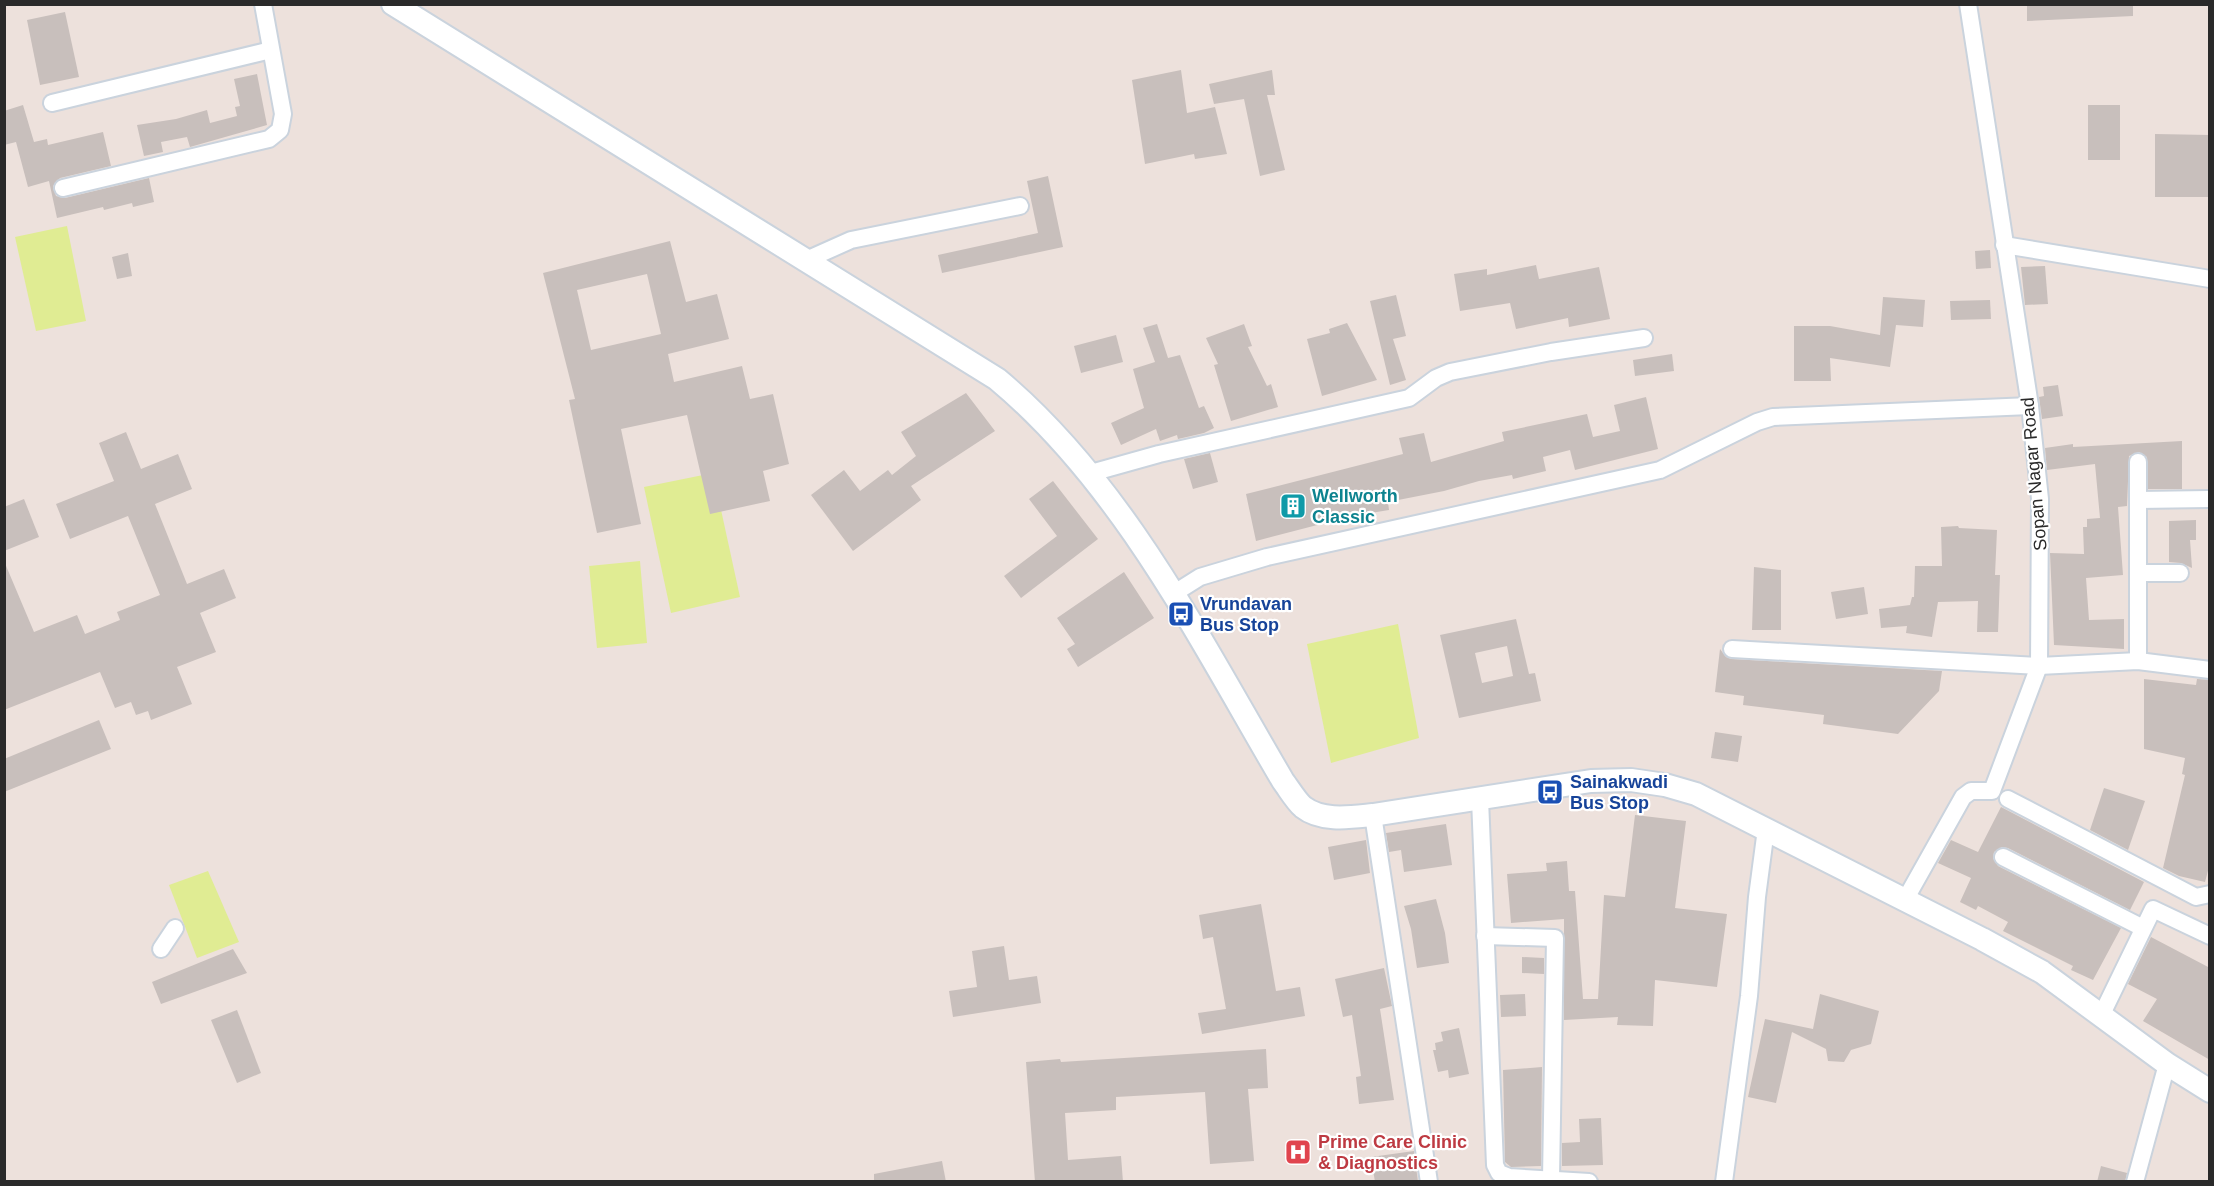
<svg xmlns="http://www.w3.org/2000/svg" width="2214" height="1186" font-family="Arial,sans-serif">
	<rect width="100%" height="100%" fill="#ede1dc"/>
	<g fill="#e0ec93">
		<polygon points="67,226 86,321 36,331 15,237"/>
		<polygon points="713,473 740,597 671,613 644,487"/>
		<polygon points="640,561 647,643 597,648 589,566"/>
		<polygon points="1398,624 1419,738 1331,763 1307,644"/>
		<polygon points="208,871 239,942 197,958 169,885"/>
	</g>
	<g fill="#c8bfbc" fill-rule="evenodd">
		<polygon points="2027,4 2133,4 2133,16 2027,21"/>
		<polygon points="65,12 79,77 40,85 27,20"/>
		<polygon points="1181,70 1187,113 1215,107 1227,154 1195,159 1194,154 1145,164 1132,80"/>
		<polygon points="1272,70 1275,95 1267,95 1285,170 1260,176 1244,99 1214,104 1209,84"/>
		<polygon points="257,74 267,125 190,147 187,137 161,142 163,152 144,156 137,125 176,119 207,110 210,123 237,116 235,107 240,106 234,79"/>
		<polygon points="23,105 34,142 47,139 48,145 103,132 111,166 60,178 53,186 56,196 65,198 149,178 154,202 133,207 132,203 104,210 103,207 57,218 49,181 28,187 16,142 4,145 4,111"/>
		<rect x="2088" y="105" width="32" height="55"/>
		<polygon points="2155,134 2210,135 2210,197 2155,197"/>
		<polygon points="1048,176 1063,247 942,273 938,255 1038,233 1027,181"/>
		<path d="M670,241L686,302L717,294L729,339L668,354L674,382L742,366L750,399L773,394L789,464L763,471L770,501L710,514L687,415L621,429L641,524L597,533L569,400L575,399L543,273ZM647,274L661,334L591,350L577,290Z"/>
		<polygon points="1990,250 1991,268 1976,269 1975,251"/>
		<polygon points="128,253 132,276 117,279 112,257"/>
		<polygon points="1536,265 1539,279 1599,267 1610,319 1569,327 1568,318 1516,329 1510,303 1460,311 1454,274 1487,269 1487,275"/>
		<polygon points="2045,266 2048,304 2025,305 2021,267"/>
		<polygon points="1396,295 1406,336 1393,339 1406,380 1390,385 1370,301"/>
		<polygon points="1883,297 1925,300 1923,327 1896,325 1890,367 1830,358 1831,381 1794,381 1794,326 1830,326 1880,335"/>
		<polygon points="1990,300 1991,319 1951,320 1950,301"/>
		<polygon points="1347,323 1377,380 1322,396 1307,339 1330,333 1329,329"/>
		<polygon points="1157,324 1168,358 1180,355 1199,408 1204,406 1214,428 1204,433 1178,439 1177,435 1160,441 1156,429 1121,445 1111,423 1144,408 1133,369 1155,362 1143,328"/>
		<polygon points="1244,324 1252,346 1248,347 1267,386 1271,384 1278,407 1231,421 1214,365 1218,364 1206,338"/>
		<polygon points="1116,335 1123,362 1081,373 1074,346"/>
		<polygon points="1672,354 1674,371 1635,376 1633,360"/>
		<polygon points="2058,385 2063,416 2042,419 2039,397 2044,396 2043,387"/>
		<polygon points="966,393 995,431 911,486 921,500 853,551 811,495 844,470 860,491 888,470 892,475 916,456 901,432"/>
		<polygon points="1646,397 1658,449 1575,470 1570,450 1543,457 1546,471 1513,479 1512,475 1479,481 1444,491 1388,502 1389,510 1352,516 1256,541 1246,494 1403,454 1399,438 1424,433 1431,462 1504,441 1502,432 1587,414 1593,437 1620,431 1614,405"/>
		<polygon points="126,432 141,469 178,454 192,489 155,504 187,584 224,569 236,598 200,613 216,652 177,667 192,704 151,720 148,711 136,715 131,702 115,708 100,672 4,710 4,561 34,632 77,615 85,634 120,620 117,612 160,595 128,516 70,539 56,504 114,481 99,443"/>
		<polygon points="2182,441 2182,489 2148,489 2147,457 2139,452 2129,456 2127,506 2118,507 2123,575 2086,578 2089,620 2124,619 2124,649 2054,645 2050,553 2084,554 2083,527 2087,527 2087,519 2100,518 2095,464 2047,470 2045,448 2073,444 2073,447"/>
		<polygon points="1210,453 1218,482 1193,489 1184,459"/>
		<polygon points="1053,481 1098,539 1021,598 1004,576 1057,536 1029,499"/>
		<polygon points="24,499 39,537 4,551 4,507"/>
		<polygon points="2196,520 2196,540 2190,540 2192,568 2181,563 2169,562 2169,521"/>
		<polygon points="1958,526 1959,528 1997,530 1995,575 2000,575 1998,632 1977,632 1978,601 1938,602 1932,637 1906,633 1907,626 1881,628 1879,609 1910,605 1912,597 1914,597 1915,566 1942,566 1941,527"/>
		<polygon points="1754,567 1781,570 1781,630 1752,630"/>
		<polygon points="1124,572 1154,618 1078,667 1067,649 1075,644 1057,618"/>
		<polygon points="1864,587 1868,614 1836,619 1831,592"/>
		<path d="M1516,619L1529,674L1535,673L1541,701L1459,718L1440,635ZM1507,646L1513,676L1482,683L1475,653Z"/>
		<polygon points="1720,649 1726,657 1731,659 1942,671 1939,691 1898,734 1823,724 1824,715 1743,705 1744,696 1715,692"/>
		<polygon points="2144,679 2196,685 2197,679 2210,680 2210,863 2205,882 2179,876 2163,868 2185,775 2182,774 2185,758 2144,749"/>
		<polygon points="99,720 111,749 4,792 4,759"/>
		<polygon points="1715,732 1742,736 1738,762 1711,758"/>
		<polygon points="2104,788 2145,801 2128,850 2090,830"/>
		<polygon points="2001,807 2144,882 2130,910 2008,848 2002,847 1994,852 1993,858 1998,866 2121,928 2093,980 2071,970 2073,966 2003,931 2008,922 1978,906 1976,910 1960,902 1971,878 1938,863 1951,840 1978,852"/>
		<polygon points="1635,815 1686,821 1675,908 1727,914 1717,987 1655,980 1653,1026 1617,1025 1618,1017 1564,1020 1564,919 1511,923 1507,874 1547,871 1546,863 1567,861 1569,891 1575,891 1583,999 1598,999 1604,895 1625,897"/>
		<polygon points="1446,824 1452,865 1404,872 1401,850 1389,852 1386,833"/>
		<polygon points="1366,840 1370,873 1334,880 1328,847"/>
		<polygon points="1436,899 1445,933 1449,963 1417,968 1411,929 1404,906"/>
		<polygon points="1261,904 1276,991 1300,987 1305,1016 1202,1034 1198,1013 1226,1009 1213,937 1203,939 1199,915"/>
		<polygon points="2151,937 2210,968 2210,1060 2143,1021 2157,999 2128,984"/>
		<polygon points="1004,946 1009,980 1037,976 1041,1003 953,1017 949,991 977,987 972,951"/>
		<polygon points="233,949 247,973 161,1004 152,982"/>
		<polygon points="1522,957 1544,958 1544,974 1522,973"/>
		<polygon points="1384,968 1392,1006 1380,1009 1394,1100 1359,1104 1356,1077 1361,1076 1352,1015 1343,1017 1335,979"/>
		<polygon points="1525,994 1526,1016 1501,1017 1500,995"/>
		<polygon points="1820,994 1879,1011 1871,1044 1851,1050 1844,1062 1828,1061 1826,1049 1792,1032 1776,1103 1748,1097 1765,1019 1813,1029"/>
		<polygon points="237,1010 261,1073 237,1083 211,1020"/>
		<polygon points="1459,1028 1469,1074 1449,1078 1448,1070 1438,1072 1433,1050 1436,1050 1435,1043 1443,1041 1441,1032"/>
		<polygon points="1266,1049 1268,1088 1248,1089 1254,1161 1210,1164 1205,1092 1116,1097 1116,1110 1065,1113 1068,1160 1121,1156 1123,1182 1035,1182 1026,1062 1060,1059 1061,1062"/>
		<polygon points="1542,1067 1541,1166 1511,1167 1505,1162 1503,1070"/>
		<polygon points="1601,1118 1603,1165 1562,1166 1562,1143 1580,1142 1579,1119"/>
		<polygon points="1414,1151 1418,1182 1375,1182 1371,1157"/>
		<polygon points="942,1161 946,1182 874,1182 874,1174"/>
		<polygon points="2101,1166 2127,1173 2125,1182 2097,1182"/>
	</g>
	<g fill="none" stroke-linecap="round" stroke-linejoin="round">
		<defs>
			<g id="street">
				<polyline points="52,103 271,50"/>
				<polyline points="63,188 269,139 280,130 283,114 263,4"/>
				<polyline points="2004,245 2210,279"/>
				<polyline points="804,261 851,240 1020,206"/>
				<polyline points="1091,473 1159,454 1409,398 1436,378 1450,372 1551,352 1644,338"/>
				<polyline points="2138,500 2209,499"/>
				<polyline points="2138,573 2180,573"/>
				<polyline points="1173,594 1200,577 1267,557 1660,470 1757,422 1773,417 2030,406"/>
				<polyline points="1732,649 2039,666 2138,661 2210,670"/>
				<polyline points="2138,661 2138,462"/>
				<polyline points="1480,799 1495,1165 1499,1173 1509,1177 1589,1182"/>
				<polyline points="2008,799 2196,897 2210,894"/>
				<polyline points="1373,815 1429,1182"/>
				<polyline points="2003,857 2143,928"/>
				<polyline points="1905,900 1963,797 1971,791 1992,791 2039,666 2040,499 2030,406 1968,4"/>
				<polyline points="1485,936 1555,938 1551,1179"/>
				<polyline points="161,949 175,928"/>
				<polyline points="2101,1016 2153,909 2210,936"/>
				<polyline points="1724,1182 1749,996 1757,897 1766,829"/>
				<polyline points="2135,1182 2167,1064"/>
			</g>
			<path id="secondary" d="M393,4L997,379C1123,484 1201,642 1283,781C1289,789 1296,801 1303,807C1322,822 1352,817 1373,815L1591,781L1631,780L1665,785L1696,794L1982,939L2042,972L2167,1064L2210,1091"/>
		</defs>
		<use href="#street" stroke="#cad3dd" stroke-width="20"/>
		<use href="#secondary" stroke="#cad3dd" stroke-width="26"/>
		<use href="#street" stroke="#fff" stroke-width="16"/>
		<use href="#secondary" stroke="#fff" stroke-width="22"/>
	</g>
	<defs>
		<symbol id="building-square" viewBox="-11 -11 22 22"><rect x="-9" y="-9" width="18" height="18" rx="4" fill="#0f9aa8" stroke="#fff"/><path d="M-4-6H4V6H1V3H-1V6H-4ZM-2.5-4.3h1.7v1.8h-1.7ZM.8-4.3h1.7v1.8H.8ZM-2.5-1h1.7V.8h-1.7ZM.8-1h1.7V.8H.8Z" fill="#fff"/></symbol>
		<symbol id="bus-square" viewBox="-11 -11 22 22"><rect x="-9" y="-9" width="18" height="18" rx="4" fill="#1a4fb4" stroke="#fff"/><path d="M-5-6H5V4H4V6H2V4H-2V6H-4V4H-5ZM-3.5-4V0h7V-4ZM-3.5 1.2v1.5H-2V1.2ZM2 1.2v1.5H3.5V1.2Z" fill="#fff"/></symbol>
		<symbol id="hospital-square" viewBox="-11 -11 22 22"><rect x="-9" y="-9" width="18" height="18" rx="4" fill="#e0444e" stroke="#fff"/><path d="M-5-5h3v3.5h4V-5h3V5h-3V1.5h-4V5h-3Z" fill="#fff"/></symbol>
	</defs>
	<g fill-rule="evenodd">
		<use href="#building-square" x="1278" y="491" width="30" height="30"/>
		<use href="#bus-square" x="1166" y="599" width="30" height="30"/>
		<use href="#bus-square" x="1535" y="777" width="30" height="30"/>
		<use href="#hospital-square" x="1283" y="1137" width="30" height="30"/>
	</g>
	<g text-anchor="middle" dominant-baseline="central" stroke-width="4.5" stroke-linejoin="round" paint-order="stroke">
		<g font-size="18" fill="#2a2a2a" stroke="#fff">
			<text transform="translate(2034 474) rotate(-95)">Sopan Nagar Road</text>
		</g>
		<g font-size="18" font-weight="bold" fill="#0d838f" stroke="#fff" text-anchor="start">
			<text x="1312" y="496">Wellworth<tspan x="1312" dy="21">Classic</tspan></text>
		</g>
		<g font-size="18" font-weight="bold" fill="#164399" stroke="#fff" text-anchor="start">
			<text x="1200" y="604">Vrundavan<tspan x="1200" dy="21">Bus Stop</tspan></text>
			<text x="1570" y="782">Sainakwadi<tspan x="1570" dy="21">Bus Stop</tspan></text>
		</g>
		<g font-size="18" font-weight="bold" fill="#be3a42" stroke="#fff" text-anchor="start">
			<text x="1318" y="1142">Prime Care Clinic<tspan x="1318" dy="21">&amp; Diagnostics</tspan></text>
		</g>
	</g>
	<rect width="2214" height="1186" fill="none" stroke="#2a2a2a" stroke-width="12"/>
</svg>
